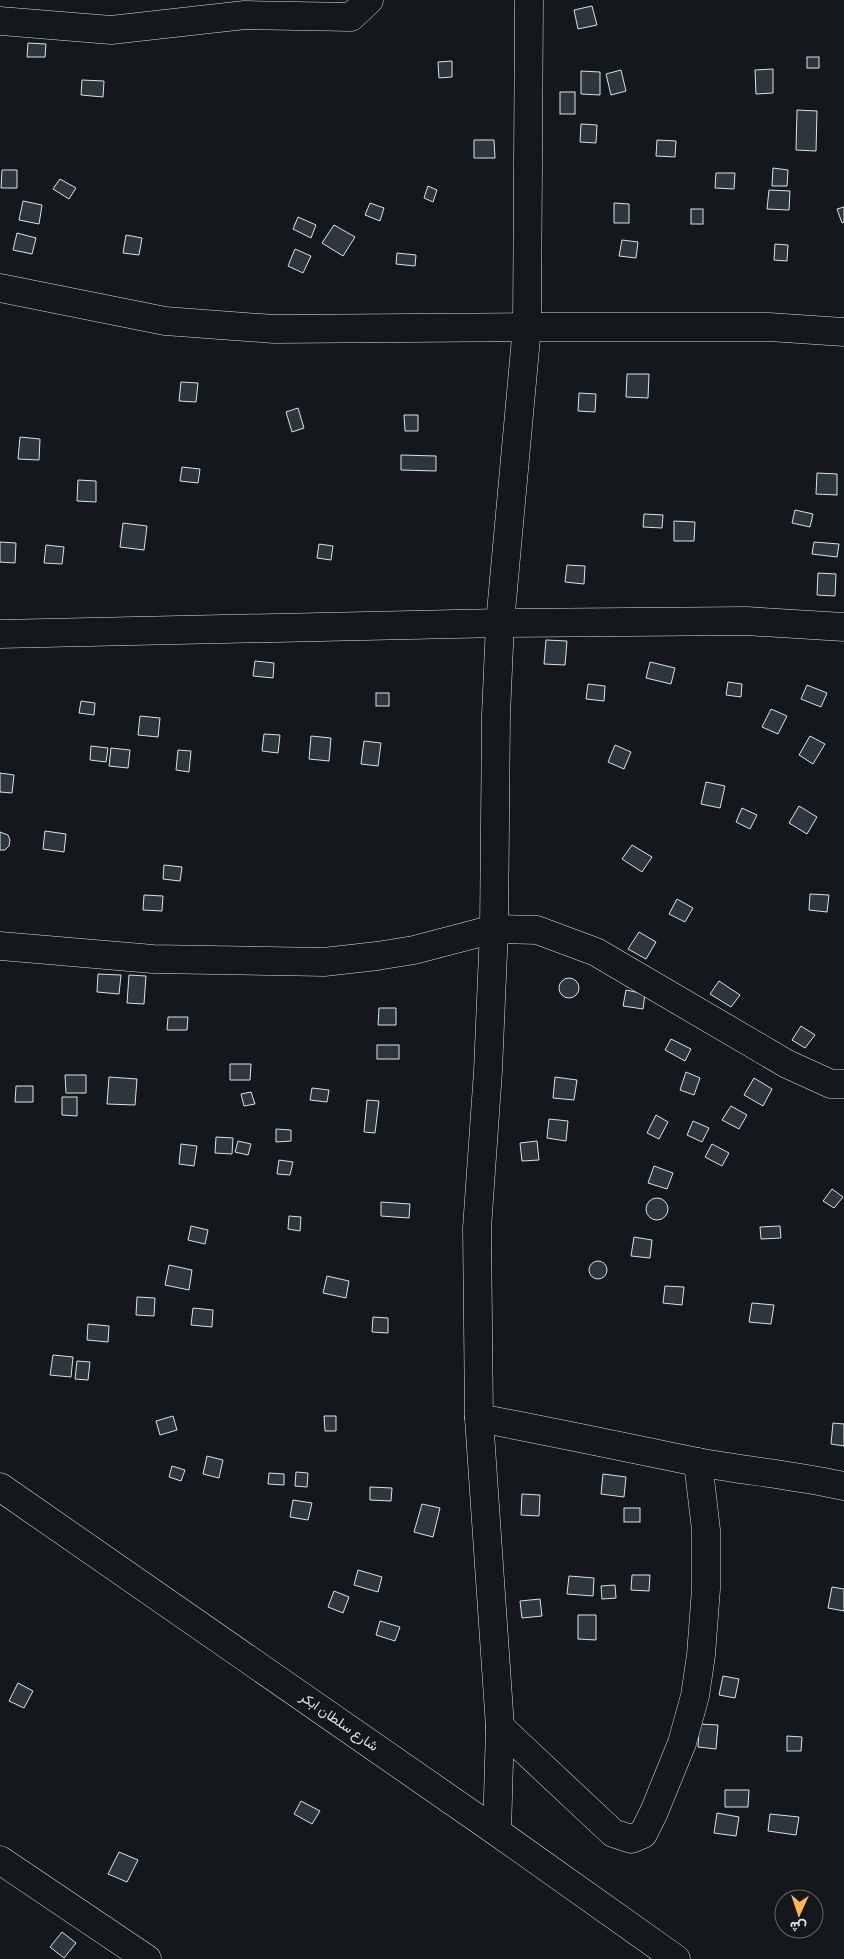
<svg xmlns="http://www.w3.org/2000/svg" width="844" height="1959" font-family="'Source Sans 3',Vazirmatn,sans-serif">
	<rect width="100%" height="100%" fill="#14181c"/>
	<g fill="#2c363c" stroke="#d8e6dc">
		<polygon points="592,6 597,25 578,29 574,10"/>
		<polygon points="28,43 46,44 45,57 27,57"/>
		<rect x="807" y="57" width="12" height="11"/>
		<polygon points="452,61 452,77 439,78 438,62"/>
		<polygon points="773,69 773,93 756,94 755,70"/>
		<polygon points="621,70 626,91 611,95 606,74"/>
		<polygon points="581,71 600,72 600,95 581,94"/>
		<polygon points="82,80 104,81 103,97 81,95"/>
		<rect x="560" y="92" width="15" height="22"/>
		<polygon points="797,110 817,111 816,151 796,150"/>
		<polygon points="581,124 597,125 596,143 580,142"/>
		<polygon points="474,140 494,140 495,158 474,158"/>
		<polygon points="657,140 676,141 675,157 656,156"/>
		<polygon points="773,168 788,170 787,186 772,186"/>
		<polygon points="2,170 17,170 17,188 1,188"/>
		<polygon points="716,173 735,173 734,189 715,188"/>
		<polygon points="60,179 76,188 69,199 53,189"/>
		<polygon points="428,186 437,190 433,202 424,198"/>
		<polygon points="769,190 790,191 789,210 767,209"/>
		<polygon points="23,201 42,205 39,224 19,220"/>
		<polygon points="370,203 384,208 380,221 365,215"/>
		<polygon points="614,203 629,204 629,223 614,223"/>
		<polygon points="844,207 844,222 842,223 837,209"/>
		<rect x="691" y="209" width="12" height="15"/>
		<polygon points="298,217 316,225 311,238 293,229"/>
		<polygon points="334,225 355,237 343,256 322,243"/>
		<polygon points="17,233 36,238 32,254 13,250"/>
		<polygon points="126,235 142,238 139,255 123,253"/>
		<polygon points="622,240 638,242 636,258 619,256"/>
		<polygon points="775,244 788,245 787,261 774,260"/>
		<polygon points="295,249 311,256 303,273 288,266"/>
		<polygon points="397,253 416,255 415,266 396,264"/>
		<polygon points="627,374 649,374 648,398 626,397"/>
		<polygon points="181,382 198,383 196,402 179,401"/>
		<polygon points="579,393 596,394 595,412 578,411"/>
		<polygon points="298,408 304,428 292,432 286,412"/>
		<polygon points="404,415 418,415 418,431 405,431"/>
		<polygon points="20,437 40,439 39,460 18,459"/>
		<polygon points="401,455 436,456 436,471 401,470"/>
		<polygon points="182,467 200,469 198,483 180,481"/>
		<polygon points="817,473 837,474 837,495 816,494"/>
		<polygon points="78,480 96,481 96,502 77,501"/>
		<polygon points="795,510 813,514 810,527 792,523"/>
		<polygon points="644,514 663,515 662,528 643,527"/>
		<polygon points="674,521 695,522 694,541 674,541"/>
		<polygon points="123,523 147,526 144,550 120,547"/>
		<polygon points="0,542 16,543 15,563 0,562"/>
		<polygon points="814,542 839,544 837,557 812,554"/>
		<polygon points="319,544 333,546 331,560 317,558"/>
		<polygon points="46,545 64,547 62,564 44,563"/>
		<polygon points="567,565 585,566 584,584 565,582"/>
		<polygon points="818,573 836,574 835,596 817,595"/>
		<polygon points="546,640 567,641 565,665 544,664"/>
		<polygon points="255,661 274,663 273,678 253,676"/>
		<polygon points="650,662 675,668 671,684 646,678"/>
		<polygon points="728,682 742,684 741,697 726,695"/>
		<polygon points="588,684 605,686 604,701 586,699"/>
		<polygon points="807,685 827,693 821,707 801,699"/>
		<rect x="376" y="693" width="13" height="13"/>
		<polygon points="81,701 95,703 94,715 79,713"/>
		<polygon points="771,709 787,716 778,734 762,727"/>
		<polygon points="140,716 160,718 158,737 138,735"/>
		<polygon points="264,734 280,735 278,753 262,751"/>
		<polygon points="311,736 331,738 329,761 309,759"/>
		<polygon points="810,736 825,744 813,764 799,755"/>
		<polygon points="364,741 381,743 378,766 361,764"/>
		<polygon points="615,745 631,752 624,769 608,762"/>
		<polygon points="91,746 108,748 106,762 90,760"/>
		<polygon points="111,748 130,750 128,768 109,766"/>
		<polygon points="178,750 191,751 189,772 176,770"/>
		<polygon points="0,773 14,775 12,793 0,792"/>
		<polygon points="706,782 725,786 720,808 701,804"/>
		<polygon points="799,806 817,817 807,834 789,823"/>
		<polygon points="742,808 757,815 750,829 736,822"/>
		<polygon points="45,831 66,834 64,852 43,849"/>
		<polygon points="0,832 8,835 10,840 9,846 5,850 0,850"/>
		<polygon points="632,845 652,857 642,872 622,859"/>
		<polygon points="164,865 182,867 180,881 163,879"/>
		<polygon points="810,894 829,895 827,912 809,910"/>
		<polygon points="144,895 163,896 162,911 143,910"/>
		<polygon points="677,899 693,908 685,922 669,914"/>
		<polygon points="639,932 656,942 646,959 628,949"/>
		<polygon points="98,974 121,975 119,994 97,992"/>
		<polygon points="129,975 146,976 144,1004 127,1003"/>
		<circle cx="569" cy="988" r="10"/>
		<polygon points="719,981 740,995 731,1007 710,994"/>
		<polygon points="626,990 645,994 643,1009 623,1006"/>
		<polygon points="379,1008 396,1008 396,1025 378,1025"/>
		<polygon points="168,1017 188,1017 187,1030 167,1030"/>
		<polygon points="801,1026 815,1035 805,1048 792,1040"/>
		<polygon points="671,1039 691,1049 685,1061 665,1050"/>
		<rect x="377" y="1045" width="22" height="14"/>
		<polygon points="230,1064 251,1064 250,1080 230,1080"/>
		<polygon points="686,1072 700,1078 694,1095 680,1090"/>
		<polygon points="65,1075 86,1075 86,1093 66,1093"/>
		<polygon points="109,1077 137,1079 135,1105 107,1104"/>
		<polygon points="555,1077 577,1080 574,1100 553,1098"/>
		<polygon points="754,1078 772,1089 763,1106 744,1095"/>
		<polygon points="16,1086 33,1086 33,1102 15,1102"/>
		<polygon points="312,1088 329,1090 327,1102 310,1100"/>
		<polygon points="251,1092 255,1104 244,1106 241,1094"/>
		<polygon points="62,1097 77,1097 77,1116 62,1115"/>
		<polygon points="367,1100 379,1101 375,1133 364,1132"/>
		<polygon points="731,1106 747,1115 739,1129 722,1120"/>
		<polygon points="656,1115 668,1122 659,1139 647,1133"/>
		<polygon points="549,1119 568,1121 566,1141 547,1138"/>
		<polygon points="693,1121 709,1128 702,1142 687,1135"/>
		<polygon points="276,1129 291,1130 291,1141 276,1142"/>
		<polygon points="216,1137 233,1138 232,1154 215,1153"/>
		<polygon points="238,1141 251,1144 248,1155 235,1152"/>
		<polygon points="537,1141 539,1160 522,1161 520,1143"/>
		<polygon points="181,1144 197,1146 194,1166 179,1164"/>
		<polygon points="712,1144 729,1153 722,1166 705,1157"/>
		<polygon points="279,1160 293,1162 290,1175 277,1174"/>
		<polygon points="654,1166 673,1173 667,1189 648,1183"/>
		<polygon points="832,1189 843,1197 834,1208 823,1201"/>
		<circle cx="657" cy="1209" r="11"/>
		<polygon points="381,1202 410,1204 409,1218 381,1216"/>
		<polygon points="289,1216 301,1217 300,1231 288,1229"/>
		<polygon points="191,1226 208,1230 205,1244 188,1240"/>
		<polygon points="780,1226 781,1238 761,1239 760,1227"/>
		<polygon points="634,1237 652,1240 650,1258 631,1256"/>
		<circle cx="598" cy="1270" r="9"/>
		<polygon points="169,1265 192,1270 189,1290 165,1285"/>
		<polygon points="327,1276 349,1281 346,1298 323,1293"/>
		<polygon points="665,1286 684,1287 682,1305 663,1303"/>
		<polygon points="137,1297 155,1298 154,1316 136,1315"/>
		<polygon points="752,1303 774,1305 771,1324 749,1322"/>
		<polygon points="193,1308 213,1310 212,1327 191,1325"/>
		<polygon points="373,1317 388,1318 388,1333 372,1332"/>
		<polygon points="88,1324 109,1326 108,1342 87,1340"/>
		<polygon points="53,1355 73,1357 71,1377 50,1375"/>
		<polygon points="77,1361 90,1362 88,1380 75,1379"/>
		<polygon points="173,1416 177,1430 160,1435 156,1421"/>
		<polygon points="324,1416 336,1416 336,1431 325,1431"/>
		<polygon points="833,1423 844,1424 844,1446 831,1444"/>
		<polygon points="207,1456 223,1460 219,1478 203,1474"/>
		<polygon points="172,1466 185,1470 181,1481 169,1477"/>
		<polygon points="296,1472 308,1473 307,1487 295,1486"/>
		<polygon points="269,1473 284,1474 284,1485 268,1484"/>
		<polygon points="603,1474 626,1477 624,1497 601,1494"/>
		<polygon points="370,1487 392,1488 391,1501 370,1500"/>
		<polygon points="522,1494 540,1495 539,1516 521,1515"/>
		<polygon points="293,1500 312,1503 308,1520 290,1517"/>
		<polygon points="422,1504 440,1508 433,1537 414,1532"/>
		<rect x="624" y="1508" width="16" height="14"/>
		<polygon points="358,1570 382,1577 378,1592 354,1585"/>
		<polygon points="632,1575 650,1575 649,1591 631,1590"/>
		<polygon points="569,1576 594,1578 593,1596 567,1594"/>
		<polygon points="615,1585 616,1598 602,1599 601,1586"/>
		<polygon points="832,1587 844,1589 844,1611 828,1608"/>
		<polygon points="334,1591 349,1597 343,1613 328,1607"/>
		<polygon points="540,1599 542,1616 522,1618 520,1601"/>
		<polygon points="578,1615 596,1615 596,1640 578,1639"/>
		<polygon points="380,1621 400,1627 395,1641 376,1635"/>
		<polygon points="723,1676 739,1679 735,1698 719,1695"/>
		<polygon points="18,1683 33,1691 24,1708 9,1701"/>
		<polygon points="699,1724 718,1725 716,1749 698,1747"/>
		<polygon points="787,1736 802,1737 801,1751 787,1751"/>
		<polygon points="725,1790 749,1790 748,1807 725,1807"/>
		<polygon points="301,1801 320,1811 312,1824 294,1814"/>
		<polygon points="717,1813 739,1817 736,1836 714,1833"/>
		<polygon points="770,1814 799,1817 796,1835 768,1831"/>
		<polygon points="119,1852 138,1860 127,1882 108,1874"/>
		<polygon points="62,1932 76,1943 64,1958 50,1947"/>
	</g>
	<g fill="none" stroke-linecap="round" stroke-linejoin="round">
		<defs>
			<g id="street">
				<polyline points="0,21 111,30 245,15 351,17 369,0"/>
				<polyline points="0,288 165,321 274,329 527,327 769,327 844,332"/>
				<polyline points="0,634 500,623 746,621 844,627"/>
				<polyline points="0,946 153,959 324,962 377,956 414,950 494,929 537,930 596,952 787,1064 831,1084 844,1084"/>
				<path d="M479,1418C552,1432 624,1447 697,1462C746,1471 795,1475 844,1486"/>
				<polyline points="500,1727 613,1833 631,1839 643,1834 654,1812 682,1743 695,1696 701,1655 706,1589 706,1530 698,1462"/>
				<polyline points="497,1832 500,1727 479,1418 477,1228 488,1071 494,929 496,715 500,623 527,327 529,0"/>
				<polyline points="0,1860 147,1959"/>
			</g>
			<polyline id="highway" points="0,1487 497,1832 676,1959"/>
		</defs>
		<use href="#street" stroke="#d8e6dc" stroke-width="29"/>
		<use href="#highway" stroke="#d8e6dc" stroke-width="29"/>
		<use href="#street" stroke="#14181c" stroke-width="28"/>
		<use href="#highway" stroke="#14181c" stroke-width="28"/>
	</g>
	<g text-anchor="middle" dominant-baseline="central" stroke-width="4" stroke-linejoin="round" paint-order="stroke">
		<g font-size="14" fill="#d8e6dc" stroke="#14181c">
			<text transform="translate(339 1722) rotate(35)">شارع سلطان ابكر</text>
		</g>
	</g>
	<g transform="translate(799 1914) rotate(183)"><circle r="24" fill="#14181c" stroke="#626a69"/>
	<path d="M0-4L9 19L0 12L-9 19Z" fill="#ffb74d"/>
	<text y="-8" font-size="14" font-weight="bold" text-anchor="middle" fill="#d8e6dc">ش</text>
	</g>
</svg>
